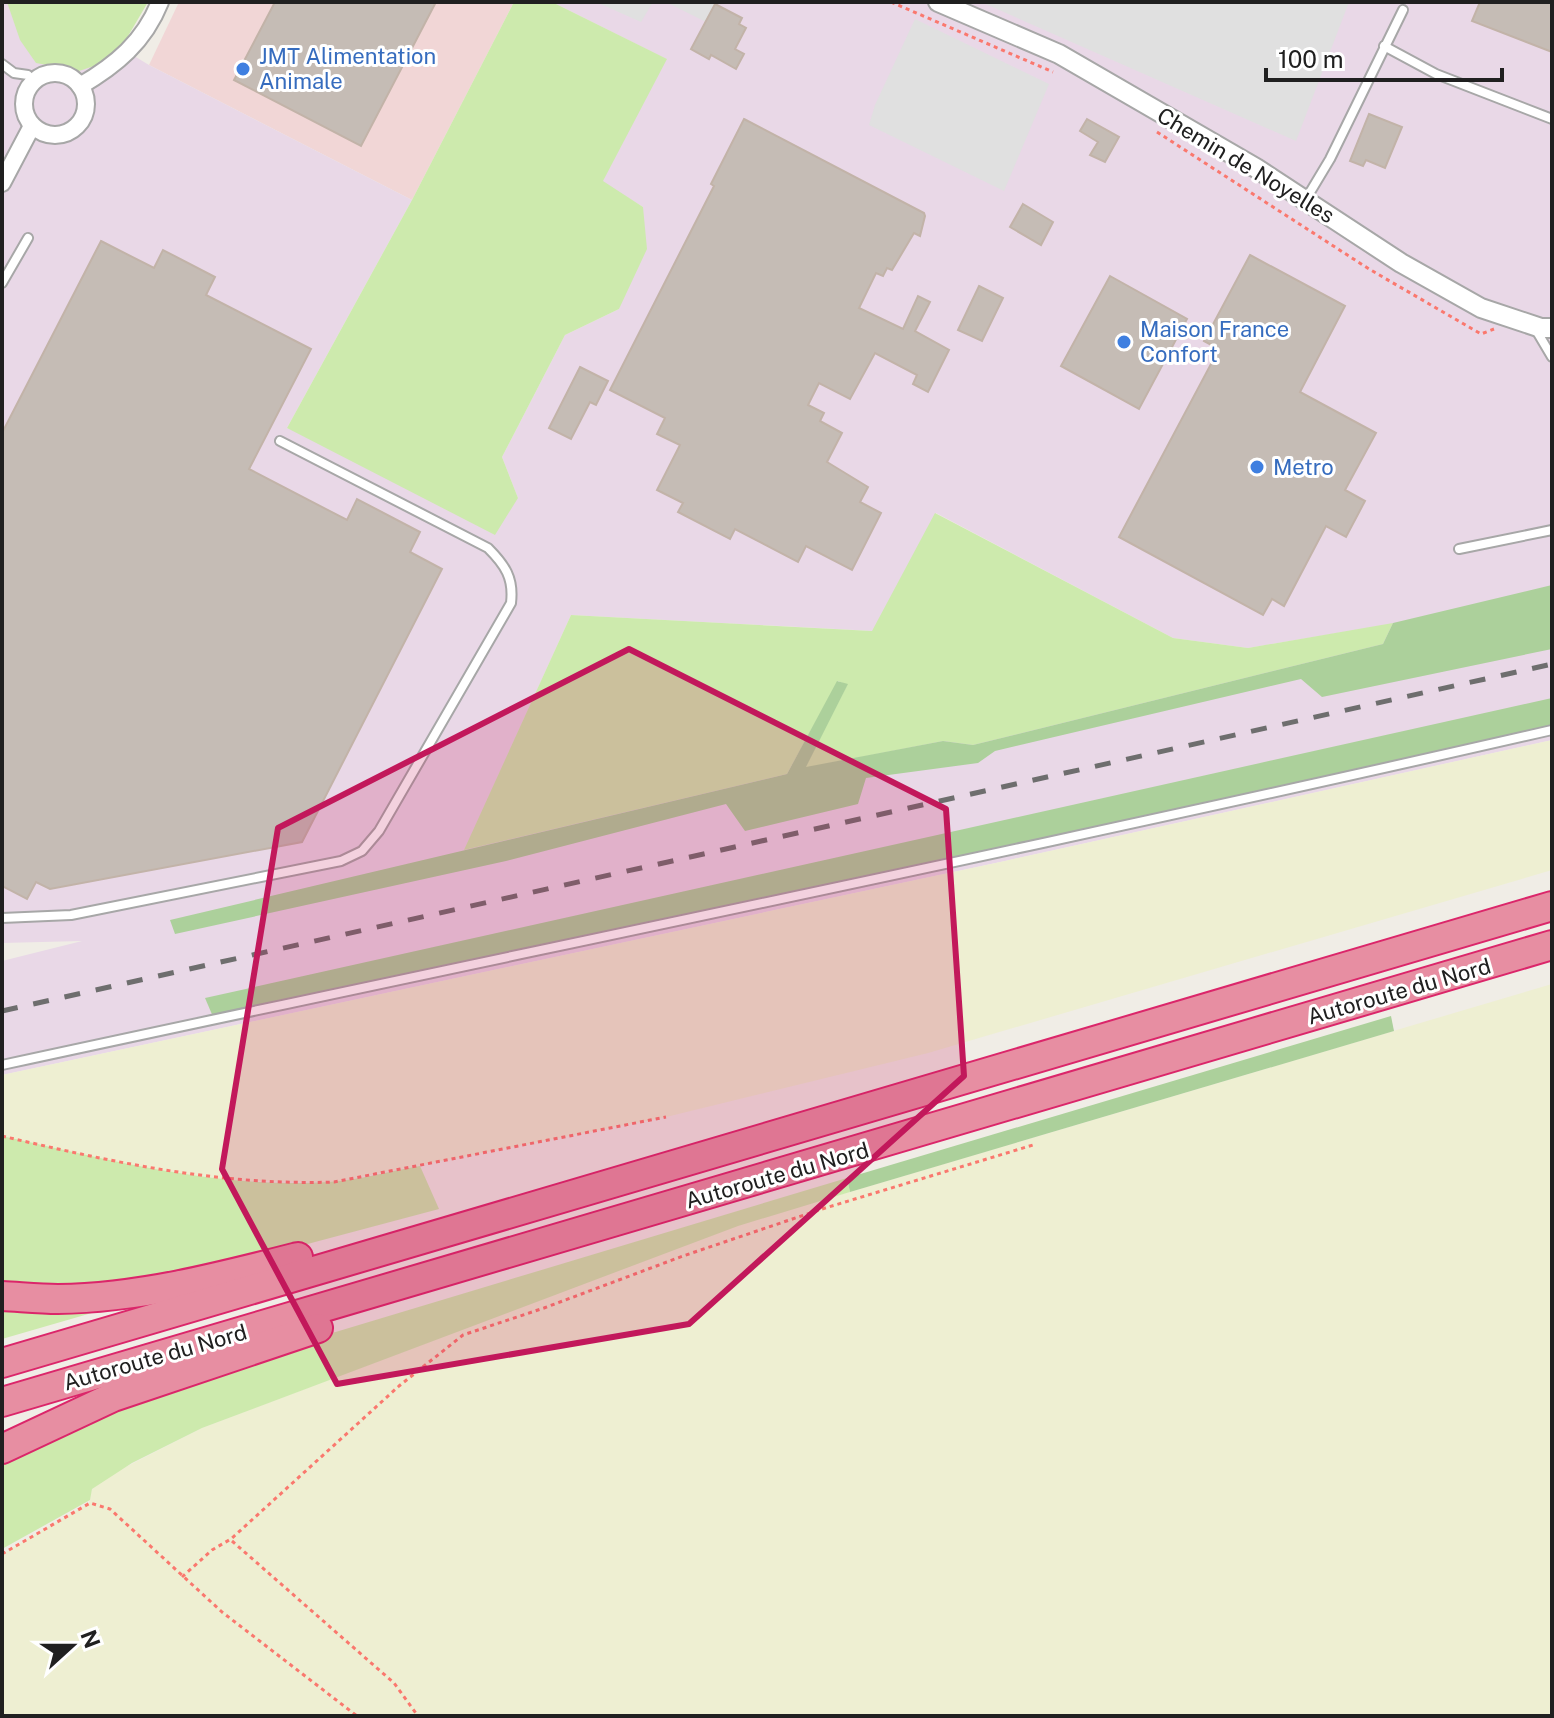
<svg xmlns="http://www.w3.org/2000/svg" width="1554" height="1718" font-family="'Public Sans',sans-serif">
	<rect width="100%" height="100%" fill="#f0ede6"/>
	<polygon fill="#f1d6d6" points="179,2 514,2 412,200 149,65"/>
	<path fill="#e9d8e7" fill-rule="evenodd" d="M2,2H45L149,65L412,200L287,428L518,498L502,457L565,335L619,309L643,207L602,182L666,59L552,2H1552V740L1005,861L2,1075V961L82,941L2,943ZM936,513L1173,638L1248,648L1380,626L787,774L465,849L571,615L873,631Z"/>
	<g fill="#eeefd2">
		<polygon points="1552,740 1552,870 928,1053 666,1117 334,1182 243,1181 157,1171 2,1136 2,1075 1005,861"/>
		<polygon points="1552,984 1552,1716 2,1716 2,1554 89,1503 92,1489 110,1475 202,1428 738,1225"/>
	</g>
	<g fill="#cdeaad">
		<polygon points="7,2 148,2 121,48 97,65 79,71 36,63 20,40"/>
		<polygon points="514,2 552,2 667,59 603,181 643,207 647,249 619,309 565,335 502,457 518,498 495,535 287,428 412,200"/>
		<polygon points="935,513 1173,638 1248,648 1393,623 1383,644 973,745 943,741 805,768 847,685 838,681 787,774 464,850 571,615 872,631"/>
		<path d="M2,1136C110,1160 218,1189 329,1182C359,1180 390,1171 420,1166L439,1209L198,1273L112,1288L2,1285Z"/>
		<polygon points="847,1178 850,1192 738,1226 202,1428 132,1463 92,1489 90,1500 2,1549 2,1459 86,1419 329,1334"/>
		<polygon points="2,1305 102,1310 2,1339"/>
	</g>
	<g fill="#acd09b">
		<polygon points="1552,585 1552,649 1322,697 1301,679 995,751 978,763 866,778 858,804 745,831 726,804 506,861 175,934 170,920 787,774 837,681 848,684 806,767 943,741 973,745 1383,644 1393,623"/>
		<polygon points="1552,698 1552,729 214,1019 205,998"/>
		<polygon points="1391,1016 1394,1031 850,1192 847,1178"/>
	</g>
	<g fill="#e0e0e0">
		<polygon points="596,2 653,2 641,22"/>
		<polygon points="666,2 717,2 706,22"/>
		<polygon points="981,2 1349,2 1296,141"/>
		<polygon points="915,19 1049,84 1004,191 869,125 875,105"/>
	</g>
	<g fill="#c5bcb5" stroke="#c2b3a8" stroke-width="2">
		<polygon points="275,2 436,2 361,146 234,80"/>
		<polygon points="1480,2 1552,2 1552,52 1472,21"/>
		<polygon points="715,4 742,18 739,24 746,28 735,49 744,54 736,69 711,55 709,59 691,49"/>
		<polygon points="1369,114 1402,127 1385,168 1366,160 1363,166 1350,161"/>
		<polygon points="744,119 924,213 925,216 920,236 914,233 892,270 887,268 883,276 876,273 859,308 903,329 918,296 930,302 915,331 949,350 928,392 913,384 917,375 875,353 850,399 819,383 808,405 824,413 820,421 842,433 827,462 868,487 860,502 881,513 852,570 806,546 798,562 735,529 730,539 678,512 683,503 657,490 680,445 657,434 665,418 610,390 714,186 711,184"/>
		<polygon points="1087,119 1119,137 1105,162 1090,155 1098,142 1080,131"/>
		<polygon points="1023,204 1053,222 1041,245 1010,227"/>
		<polygon points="101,241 154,268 163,250 215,277 206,295 311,349 249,469 347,520 357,499 420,532 410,552 442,569 302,842 50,889 36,882 27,899 2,886 2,433"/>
		<polygon points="1250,255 1345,306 1300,392 1376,433 1345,490 1365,501 1346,537 1326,526 1284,606 1272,599 1263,615 1119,537 1219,349 1204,341"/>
		<polygon points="1110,276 1187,319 1139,409 1061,366"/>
		<polygon points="979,286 1003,298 982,341 958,330"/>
		<polygon points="580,367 608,381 596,405 590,402 571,439 549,428"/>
	</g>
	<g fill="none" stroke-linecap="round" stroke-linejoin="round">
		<defs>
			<g id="service">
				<polyline points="1384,46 1436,74 1552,119"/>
				<polyline points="2,64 14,73 28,75 34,82"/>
				<polyline points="1306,199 1330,159 1403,10"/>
				<polyline points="2,283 28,238"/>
				<polyline points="1536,330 1552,357"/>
				<polyline points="1459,549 1552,530"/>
				<path d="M2,918L71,915L341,861L362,851L379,831L511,603C514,578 505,565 488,548L280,441"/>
				<path d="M2,1065C519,953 1037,848 1552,730"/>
			</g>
			<g id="minor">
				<circle cx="55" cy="104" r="31"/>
				<path d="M80,86C116,65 144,42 160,2"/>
				<polyline points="2,183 32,126"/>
			</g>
			<polyline id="tertiary" points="938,2 1059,54 1256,168 1401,263 1481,308 1541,328 1552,328"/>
			<g id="motorway">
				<path d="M2,1296C21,1297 40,1299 58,1299C139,1298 220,1277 298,1257"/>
				<polyline points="2,1363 1552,906"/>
				<polyline points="2,1402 1552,945"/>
				<polyline points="2,1449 113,1397 318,1328"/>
			</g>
		</defs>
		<use href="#service" stroke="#a7a7a7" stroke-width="12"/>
		<use href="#minor" stroke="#a7a7a7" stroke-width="20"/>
		<use href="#tertiary" stroke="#a7a7a7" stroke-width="22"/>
		<use href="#motorway" stroke="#db266a" stroke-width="32"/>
		<g stroke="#fa786e" stroke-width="3" stroke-dasharray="4 4" stroke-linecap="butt">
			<polyline points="891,2 1053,72"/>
			<polyline points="1157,132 1369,269 1481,334 1494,329"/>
			<path d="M2,1136C112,1162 220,1186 334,1182L666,1117"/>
			<polyline points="232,1541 394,1683 418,1716"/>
			<polyline points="2,1554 90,1503 110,1509 222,1612 357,1716"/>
			<polyline points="182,1577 212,1550 231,1539 399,1386 463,1335 544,1308 683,1256 822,1209 1033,1145"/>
		</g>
		<use href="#service" stroke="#fff" stroke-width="8"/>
		<use href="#minor" stroke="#fff" stroke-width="16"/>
		<use href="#tertiary" stroke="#fff" stroke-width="18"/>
		<use href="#motorway" stroke="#e78ea2" stroke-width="28"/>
		<polyline stroke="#6e6e6e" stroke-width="5" stroke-dasharray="16 16" stroke-linecap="butt" points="2,1011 1552,664"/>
	</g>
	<path fill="#c2185b" fill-opacity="0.2" stroke="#c2185b" stroke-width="6" stroke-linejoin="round" d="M629,649L946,809L964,1076L689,1324L337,1384L222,1169L278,828Z"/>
	<g fill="#3f7fe0" stroke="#fff" stroke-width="3">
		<circle cx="243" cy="69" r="8"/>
		<circle cx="1124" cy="342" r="8"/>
		<circle cx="1257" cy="467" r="8"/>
	</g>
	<g text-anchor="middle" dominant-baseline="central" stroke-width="6" stroke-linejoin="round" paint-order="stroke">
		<g font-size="22" fill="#366cbe" stroke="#fff" text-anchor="start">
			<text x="259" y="56">JMT Alimentation<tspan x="259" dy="25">Animale</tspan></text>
			<text x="1140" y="329">Maison France<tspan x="1140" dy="25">Confort</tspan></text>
			<text x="1273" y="467">Metro</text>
		</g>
		<g font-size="22" fill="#202020" stroke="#fff">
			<text transform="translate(1246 165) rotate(31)">Chemin de Noyelles</text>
			<text transform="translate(1399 991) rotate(-16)">Autoroute du Nord</text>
			<text transform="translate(777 1175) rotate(-16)">Autoroute du Nord</text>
			<text transform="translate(155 1357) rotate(-16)">Autoroute du Nord</text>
		</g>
	</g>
	<rect width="1554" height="1718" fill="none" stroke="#202020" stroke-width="8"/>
	<g transform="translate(72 1646) rotate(69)" stroke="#ffffff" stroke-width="6" paint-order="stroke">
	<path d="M0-6L14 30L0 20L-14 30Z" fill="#202020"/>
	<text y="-12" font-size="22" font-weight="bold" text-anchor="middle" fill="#202020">N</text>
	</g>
	<path d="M1266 68v12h236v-12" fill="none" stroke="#202020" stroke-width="4"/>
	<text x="1278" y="68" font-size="24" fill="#202020" stroke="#ffffff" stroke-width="6" paint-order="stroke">100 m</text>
</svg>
